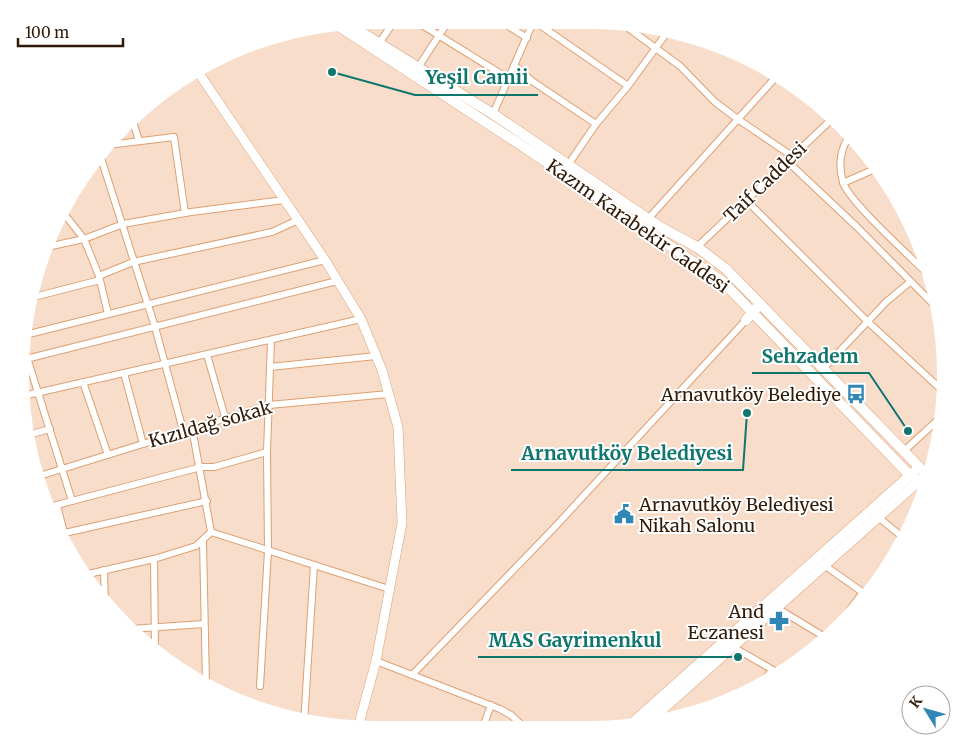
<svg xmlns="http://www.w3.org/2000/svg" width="966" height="750" font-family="Merriweather,serif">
	<rect width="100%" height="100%" fill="#f8ddcb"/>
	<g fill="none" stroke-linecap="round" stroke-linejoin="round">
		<defs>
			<g id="minor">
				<polyline points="414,20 509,79"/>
				<polyline points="499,20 527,38"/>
				<polyline points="534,21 628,86"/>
				<polyline points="620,22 680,66 715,102 739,120 792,156"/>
				<polyline points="380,42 395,20"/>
				<polyline points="514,65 532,81 596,124"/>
				<polyline points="419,66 449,20"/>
				<polyline points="493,114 534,20"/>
				<polyline points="132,118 139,141"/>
				<path d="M851,134C840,147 838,166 843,182C848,201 913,259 931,277"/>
				<polyline points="108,145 174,137 185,213"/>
				<polyline points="100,155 155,327 183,430"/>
				<polyline points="787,161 856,226 939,310"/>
				<polyline points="568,165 596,124 628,86 668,31"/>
				<polyline points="843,183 877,168"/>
				<polyline points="746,200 868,322 945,393"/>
				<polyline points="62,211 84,239 99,276 108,314"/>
				<polyline points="648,219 776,77"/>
				<polyline points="47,247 84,239 123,224 191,212 284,200"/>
				<polyline points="697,247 833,118"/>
				<polyline points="99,276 133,262 272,232 298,220"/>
				<polyline points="30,298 100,280"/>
				<polyline points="25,335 325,260"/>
				<polyline points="24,348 72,501"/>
				<polyline points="207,355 225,417"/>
				<polyline points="22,360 337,281"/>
				<polyline points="270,367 376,356"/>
				<polyline points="822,370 886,302 910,282"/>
				<polyline points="124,373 143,444"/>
				<polyline points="83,382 108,455"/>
				<polyline points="23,396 361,319"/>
				<polyline points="28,435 50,429"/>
				<polyline points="903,452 942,416"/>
				<polyline points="36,477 269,405 389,394"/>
				<polyline points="57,505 64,533"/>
				<polyline points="49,507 201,467 214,467 267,452 271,340"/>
				<polyline points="878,517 905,539"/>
				<polyline points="211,532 389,589"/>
				<polyline points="60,534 207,501"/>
				<polyline points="203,541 206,685"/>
				<polyline points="154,559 155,650"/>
				<polyline points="824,565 868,596"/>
				<polyline points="104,570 105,604"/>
				<polyline points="84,575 154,559 196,546 211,532 192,428"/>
				<polyline points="777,608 828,639"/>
				<polyline points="130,629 204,624"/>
				<polyline points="829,638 863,592"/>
				<polyline points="733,647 780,674"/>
				<polyline points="376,661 500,709 511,715 524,727"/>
				<polyline points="412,675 553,529 746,320"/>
				<polyline points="260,686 268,551 267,452"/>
				<polyline points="760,686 772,670"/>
				<polyline points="304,723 314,565"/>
				<polyline points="483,727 491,705"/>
			</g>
			<polyline id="secondary" points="196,69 325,260 361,319 382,370 398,427 402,523 376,661 359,724"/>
			<g id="primary">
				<polyline points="348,24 493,114 660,227 697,247 726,269 930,478"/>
				<polyline points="337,25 530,151 723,282 925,491"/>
				<polyline points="746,320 758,306"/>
				<polyline points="647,723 921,479"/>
				<polyline points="628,727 914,472"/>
			</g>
		</defs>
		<use href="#minor" stroke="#dda072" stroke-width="8"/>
		<use href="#secondary" stroke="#dda072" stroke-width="10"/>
		<use href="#primary" stroke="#dda072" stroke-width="11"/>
		<use href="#minor" stroke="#fff" stroke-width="6"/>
		<use href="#secondary" stroke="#fff" stroke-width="9"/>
		<use href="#primary" stroke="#fff" stroke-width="10"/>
	</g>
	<defs>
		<symbol id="bus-bare" viewBox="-9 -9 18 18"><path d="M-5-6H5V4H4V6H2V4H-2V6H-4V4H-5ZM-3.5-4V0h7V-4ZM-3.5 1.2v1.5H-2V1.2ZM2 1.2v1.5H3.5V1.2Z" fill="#3086b5" stroke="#fff" stroke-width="2.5" paint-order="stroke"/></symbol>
		<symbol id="civic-bare" viewBox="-9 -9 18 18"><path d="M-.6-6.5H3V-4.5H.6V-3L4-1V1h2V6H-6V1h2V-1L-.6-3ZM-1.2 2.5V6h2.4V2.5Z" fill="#3086b5" stroke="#fff" stroke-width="2.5" paint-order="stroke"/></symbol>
		<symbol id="pharmacy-bare" viewBox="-9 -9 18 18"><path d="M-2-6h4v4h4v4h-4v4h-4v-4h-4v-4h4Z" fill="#3086b5" stroke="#fff" stroke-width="2.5" paint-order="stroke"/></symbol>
	</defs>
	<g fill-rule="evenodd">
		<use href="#bus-bare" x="842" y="380" width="28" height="28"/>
		<use href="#civic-bare" x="610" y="500" width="28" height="28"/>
		<use href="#pharmacy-bare" x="765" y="607" width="28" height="28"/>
	</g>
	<g text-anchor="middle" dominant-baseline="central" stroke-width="4" stroke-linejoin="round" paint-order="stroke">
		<g font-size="18" fill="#311a07" stroke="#fff">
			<text transform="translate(765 182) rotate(-44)">Taif Caddesi</text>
			<text transform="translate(638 226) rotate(35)">Kazım Karabekir Caddesi</text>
			<text transform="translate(210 424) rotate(-16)">Kızıldağ sokak</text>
		</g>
		<g font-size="18" fill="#311a07" stroke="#fff" text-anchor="end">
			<text x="841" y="394">Arnavutköy Belediye</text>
			<text x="639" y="504" text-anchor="start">Arnavutköy Belediyesi<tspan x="639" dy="21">Nikah Salonu</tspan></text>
			<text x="764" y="611">And<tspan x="764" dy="21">Eczanesi</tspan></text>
		</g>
	</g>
	<path d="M0 0H966V750H0ZM375 29H591A346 346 0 0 1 937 375V375A346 346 0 0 1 591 721H375A346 346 0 0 1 29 375V375A346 346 0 0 1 375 29Z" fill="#fff" fill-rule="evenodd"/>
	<path fill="none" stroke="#0f766e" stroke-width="2" d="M332 72L415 95H538M908 431L869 373H752M747 413L743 470H511M738 657L671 657H478"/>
	<g fill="#0f766e" stroke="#fff" stroke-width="2">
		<circle cx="332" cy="72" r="5"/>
		<circle cx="908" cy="431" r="5"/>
		<circle cx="747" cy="413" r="5"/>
		<circle cx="738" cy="657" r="5"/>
	</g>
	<g font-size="19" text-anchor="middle" font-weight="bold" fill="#0f766e" stroke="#fff" stroke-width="4" stroke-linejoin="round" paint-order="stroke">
		<text x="477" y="84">Yeşil Camii</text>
		<text x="810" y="363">Sehzadem</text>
		<text x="627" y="460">Arnavutköy Belediyesi</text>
		<text x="575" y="647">MAS Gayrimenkul</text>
	</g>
	<g transform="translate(926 710) rotate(307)"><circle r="24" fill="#ffffff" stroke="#ada39c"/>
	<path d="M0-4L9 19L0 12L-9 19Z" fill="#3086b5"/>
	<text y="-8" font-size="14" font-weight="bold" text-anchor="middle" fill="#311a07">K</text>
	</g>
	<path d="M18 38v8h105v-8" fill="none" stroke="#311a07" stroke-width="2.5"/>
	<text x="25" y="38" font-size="15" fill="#311a07" stroke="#ffffff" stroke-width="4" paint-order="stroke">100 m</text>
</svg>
